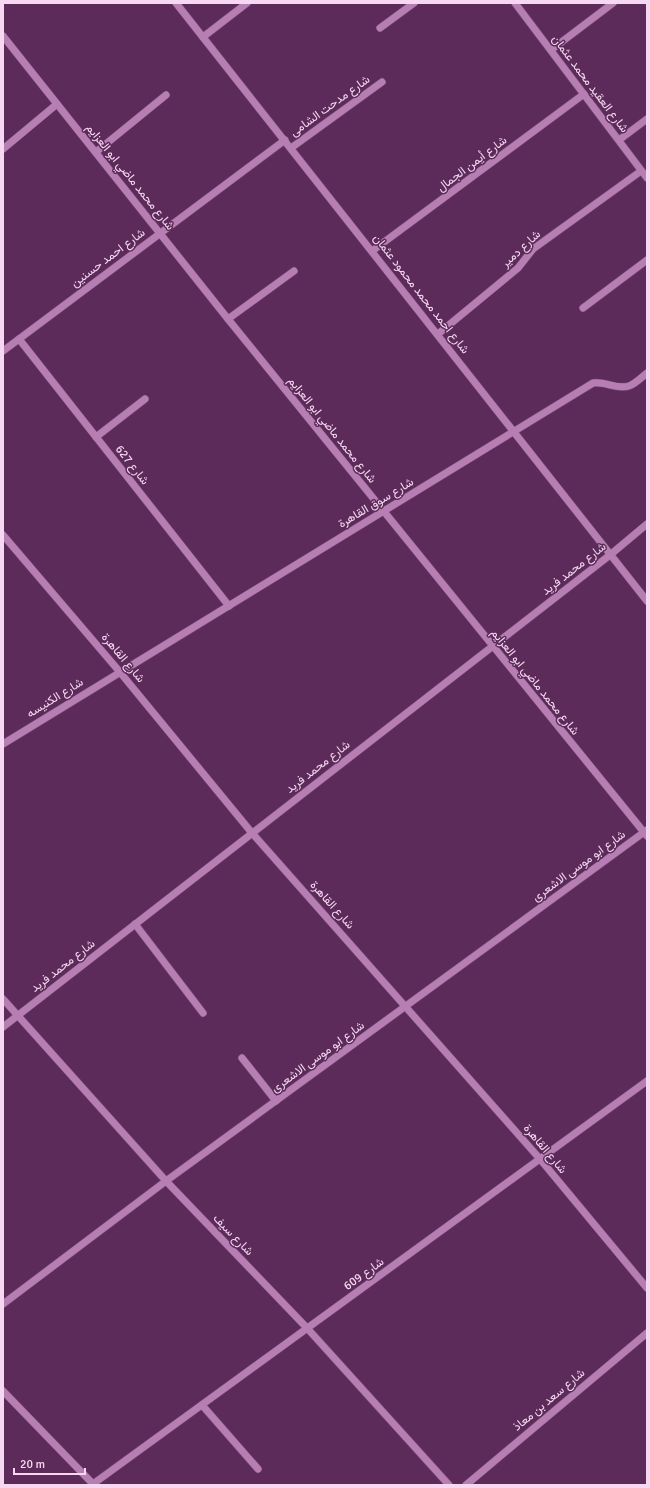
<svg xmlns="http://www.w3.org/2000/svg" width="650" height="1488" font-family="Signika,Vazirmatn,sans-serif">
	<rect width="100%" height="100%" fill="#5d2b5a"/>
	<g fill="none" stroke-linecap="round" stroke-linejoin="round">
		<defs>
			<g id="minor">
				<polyline points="176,3 647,601"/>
				<polyline points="515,3 647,178"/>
				<polyline points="380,28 414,3"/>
				<polyline points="3,36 228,319 647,836"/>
				<polyline points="203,37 247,3"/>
				<polyline points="551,50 613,3"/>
				<polyline points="619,140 647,119"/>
				<polyline points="291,148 382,82"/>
				<polyline points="3,149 57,104"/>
				<polyline points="96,152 166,95"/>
				<polyline points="372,251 584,94"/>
				<polyline points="583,308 647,260"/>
				<polyline points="228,319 294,271"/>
				<polyline points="438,334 518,268 533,249 641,171"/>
				<polyline points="19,339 229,606"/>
				<polyline points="3,351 285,140"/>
				<polyline points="96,437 145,399"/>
				<polyline points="3,535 119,671 252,833 540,1159 647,1288"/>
				<path d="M3,744L593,383C605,381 617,390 629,386C635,384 642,377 647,373"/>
				<polyline points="135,924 203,1013"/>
				<polyline points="3,999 166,1181 307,1328 449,1485"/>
				<polyline points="3,1027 610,555 647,524"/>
				<polyline points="242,1058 276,1101"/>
				<polyline points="3,1304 166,1181 647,830"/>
				<polyline points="3,1391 94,1485"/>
				<polyline points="202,1405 258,1469"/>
				<polyline points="93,1484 647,1081"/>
				<polyline points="466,1485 647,1333"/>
			</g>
		</defs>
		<use href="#minor" stroke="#774c75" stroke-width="8"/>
		<use href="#minor" stroke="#b67eb2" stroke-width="7"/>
	</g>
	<g text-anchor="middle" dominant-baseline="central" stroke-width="3" stroke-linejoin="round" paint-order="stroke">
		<g font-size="12" fill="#f6d8f3" stroke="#5d2b5a">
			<text transform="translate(590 84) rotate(53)">شارع العقيد محمد عثمان</text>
			<text transform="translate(330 106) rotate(-36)">شارع مدحت الشامى</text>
			<text transform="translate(472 164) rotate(-37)">شارع أيمن الجمال</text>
			<text transform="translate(130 177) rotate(51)">شارع محمد ماضي ابو العزايم</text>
			<text transform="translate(521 249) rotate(-43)">شارع دمير</text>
			<text transform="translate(108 258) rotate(-37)">شارع احمد حسنين</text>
			<text transform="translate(421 294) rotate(52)">شارع احمد محمد محمود عثمان</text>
			<text transform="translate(332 430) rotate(51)">شارع محمد ماضي ابو العزايم</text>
			<text transform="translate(132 465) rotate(52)">شارع 627</text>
			<text transform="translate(376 503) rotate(-31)">شارع سوق القاهرة</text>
			<text transform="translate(574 569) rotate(-38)">شارع محمد فريد</text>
			<text transform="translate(123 658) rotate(50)">شارع القاهرة</text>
			<text transform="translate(535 682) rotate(51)">شارع محمد ماضي ابو العزايم</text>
			<text transform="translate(55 698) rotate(-32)">شارع الكنيسه</text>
			<text transform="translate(318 767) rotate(-38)">شارع محمد فريد</text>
			<text transform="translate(579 866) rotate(-36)">شارع ابو موسى الاشعرى</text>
			<text transform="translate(332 905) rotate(48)">شارع القاهرة</text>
			<text transform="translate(63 966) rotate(-38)">شارع محمد فريد</text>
			<text transform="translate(318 1057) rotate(-36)">شارع ابو موسى الاشعرى</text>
			<text transform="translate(545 1149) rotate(50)">شارع القاهرة</text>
			<text transform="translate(233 1235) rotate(46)">شارع سيف</text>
			<text transform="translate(364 1274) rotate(-36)">شارع 609</text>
			<text transform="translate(549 1400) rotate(-40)">شارع سعد بن معاذ</text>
		</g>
	</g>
	<rect width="650" height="1488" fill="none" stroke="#f6d8f3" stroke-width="8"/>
	<path d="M14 1468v6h71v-6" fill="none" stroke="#f6d8f3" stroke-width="2"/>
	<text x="20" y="1468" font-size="12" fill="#f6d8f3" stroke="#5d2b5a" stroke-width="3" paint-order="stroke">20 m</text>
</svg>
